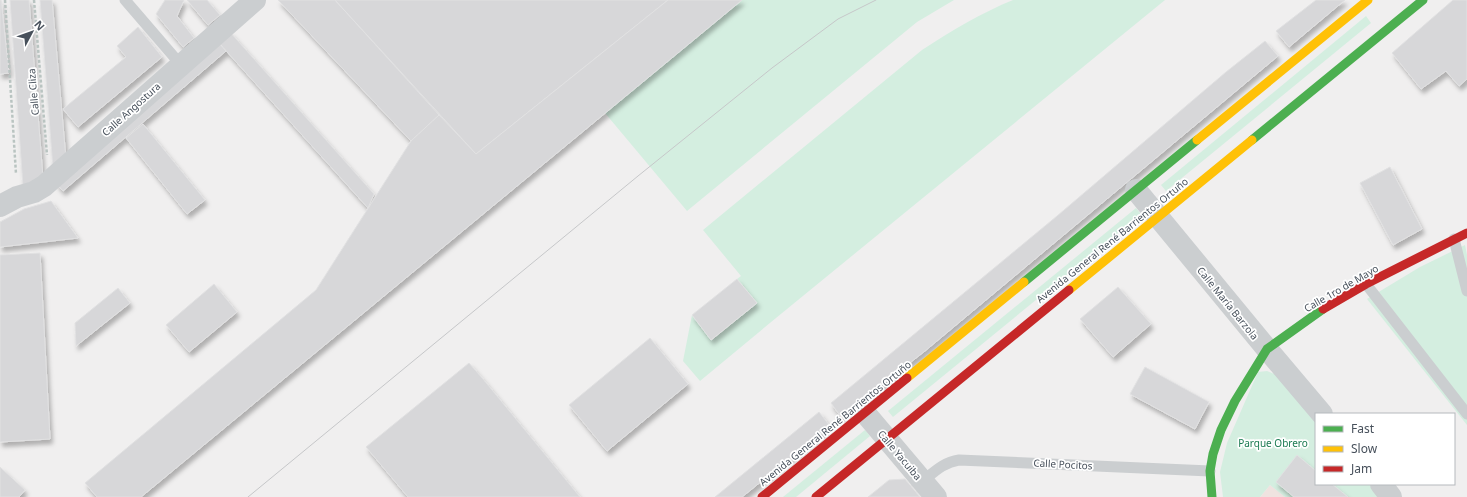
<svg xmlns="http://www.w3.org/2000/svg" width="1467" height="497" font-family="'Noto Sans',sans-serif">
	<defs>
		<filter id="shadow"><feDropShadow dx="2.5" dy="4.5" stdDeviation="2" flood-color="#0004"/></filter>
	</defs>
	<rect width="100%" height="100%" fill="#f0efef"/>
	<polygon fill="#efe3e0" points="1270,485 1285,497 1260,497"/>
	<g fill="#d4eee0">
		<polygon points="742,0 954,0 917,22 687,211 605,113"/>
		<path d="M1013,0H1165L776,318L700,381L683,361L692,315L712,340L757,303L737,279L741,276L703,230L922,50C951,31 981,13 1013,0Z"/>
		<polygon points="1366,16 1371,23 1166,191 1161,185"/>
		<polygon points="1136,208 1141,214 893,417 888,411"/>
		<polygon points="1465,245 1467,255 1467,425 1367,299 1420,267"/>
		<polygon points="1267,371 1277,375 1316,420 1316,484 1369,484 1380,497 1285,497 1270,485 1260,497 1223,497 1220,472 1227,443 1258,372"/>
		<polygon points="865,430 870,436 796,497 783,497"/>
	</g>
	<g fill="#d7d7d9" stroke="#e1e1e2" filter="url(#shadow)">
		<polygon points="0,0 1,0 9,73 0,74"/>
		<polygon points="10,0 29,0 43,178 23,187"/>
		<polygon points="40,0 52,0 66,159 53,169"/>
		<polygon points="165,0 184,0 177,16 194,38 183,47 156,14"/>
		<polygon points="187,0 207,0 220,15 208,25"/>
		<polygon points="278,0 335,0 439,115 411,141"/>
		<polygon points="335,0 668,0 476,154"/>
		<polygon points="335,0 668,0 476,154"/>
		<polygon points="668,0 742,0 141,497 97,497 85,483 316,290 411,141 439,115 476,154"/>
		<polygon points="1316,0 1345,0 1289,47 1276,31"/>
		<polygon points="1453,0 1467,0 1467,79 1459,86 1446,71 1421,89 1392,53"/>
		<polygon points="138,27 162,57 78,127 63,109 126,57 117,46"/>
		<polygon points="230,32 374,194 368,208 219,43"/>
		<polygon points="1265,41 1278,56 925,351 841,417 831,403 1057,216 1226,72"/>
		<polygon points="219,43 226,51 63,191 56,183"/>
		<polygon points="143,124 205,200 187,214 126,138"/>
		<polygon points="1390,167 1422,229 1393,245 1360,183"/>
		<polygon points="51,201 78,238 0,247 0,222 24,209"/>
		<polygon points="40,253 50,439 0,442 0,255"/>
		<polygon points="737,279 757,303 711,340 692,315"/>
		<polygon points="214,284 237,312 189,352 166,325"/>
		<polygon points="1118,287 1151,324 1113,357 1080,319"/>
		<polygon points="118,288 130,303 76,346 75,323"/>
		<polygon points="650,338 688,384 607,451 569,405"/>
		<polygon points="469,363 483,379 580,497 408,497 366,447"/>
		<polygon points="1145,367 1209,402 1195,429 1130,394"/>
		<polygon points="819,412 830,426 742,497 715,497"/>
		<polygon points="1297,455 1316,471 1316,484 1332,484 1348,497 1294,497 1276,482"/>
		<polygon points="0,467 25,490 19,497 0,497"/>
		<polygon points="905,479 920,497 868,497 889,480"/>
	</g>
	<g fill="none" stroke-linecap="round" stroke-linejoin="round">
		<g stroke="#b9c4c1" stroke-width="2.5" stroke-dasharray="3 2" stroke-linecap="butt">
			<polyline points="5,0 16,174"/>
			<polyline points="34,0 47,155"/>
		</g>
		<g stroke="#cbced0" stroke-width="11">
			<polyline points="125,0 181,65"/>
			<polyline points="1454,239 1467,291"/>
			<polyline points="1366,284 1467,414"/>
			<path d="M923,481C934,472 944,462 959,460L1210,471"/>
		</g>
		<g stroke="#cbced0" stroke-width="22">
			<polyline points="1136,190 1267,349 1322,414"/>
			<polyline points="0,206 17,197 34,192 44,186 255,0"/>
			<polyline points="865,413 936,497"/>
			<polyline points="1381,484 1391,497"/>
		</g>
		<g stroke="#4caf50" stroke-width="9">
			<polyline points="1252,140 1423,0"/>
			<polyline points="1024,282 1197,140"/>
			<polyline points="1212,497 1210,471 1213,454 1221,430 1235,401 1267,349 1323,309"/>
		</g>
		<g stroke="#ffc107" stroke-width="9">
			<polyline points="1197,140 1368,0"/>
			<polyline points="1069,290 1252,140"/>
			<polyline points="907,378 1024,282"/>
		</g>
		<g stroke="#c62828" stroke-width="9">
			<polyline points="1323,309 1366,284 1467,233"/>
			<polyline points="762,497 907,378"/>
			<polyline points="816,497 1069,290"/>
		</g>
		<polyline stroke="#c6c7c9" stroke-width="1" points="248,497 638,176 772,68 838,19 876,0"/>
	</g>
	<g text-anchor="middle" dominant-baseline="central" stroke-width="3.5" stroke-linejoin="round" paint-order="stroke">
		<g font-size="10" fill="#47505b" stroke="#fff">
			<text transform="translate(33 92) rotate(-95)">Calle Cliza</text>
			<text transform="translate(131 109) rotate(-42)">Calle Angostura</text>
			<text transform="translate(1112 240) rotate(-39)">Avenida General René Barrientos Ortuño</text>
			<text transform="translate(1341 288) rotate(-30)">Calle 1ro de Mayo</text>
			<text transform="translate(1228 303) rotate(51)">Calle María Barzola</text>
			<text transform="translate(835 423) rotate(-39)">Avenida General René Barrientos Ortuño</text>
			<text transform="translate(900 455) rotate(50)">Calle Yacuiba</text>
			<text transform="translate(1063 464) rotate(3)">Calle Pocitos</text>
		</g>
		<g font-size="10" fill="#1a7a51" stroke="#fff">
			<text x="1273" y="443">Parque Obrero</text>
		</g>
	</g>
	<rect x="1315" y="413" width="140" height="72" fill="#ffffff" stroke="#b5b9bd"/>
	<rect x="1323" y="426" width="20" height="6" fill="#4caf50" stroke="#b5b9bd"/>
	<text x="1351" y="433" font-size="12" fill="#47505b">Fast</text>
	<rect x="1323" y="446" width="20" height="6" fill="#ffc107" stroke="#b5b9bd"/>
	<text x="1351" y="453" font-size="12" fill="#47505b">Slow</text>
	<rect x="1323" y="466" width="20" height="6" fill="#c62828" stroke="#b5b9bd"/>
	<text x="1351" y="473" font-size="12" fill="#47505b">Jam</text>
	<g transform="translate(32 32) rotate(49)" stroke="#ffffff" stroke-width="3" paint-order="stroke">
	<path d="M0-3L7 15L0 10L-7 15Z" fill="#47505b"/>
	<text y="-6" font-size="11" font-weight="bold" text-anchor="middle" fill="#47505b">N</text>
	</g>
</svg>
